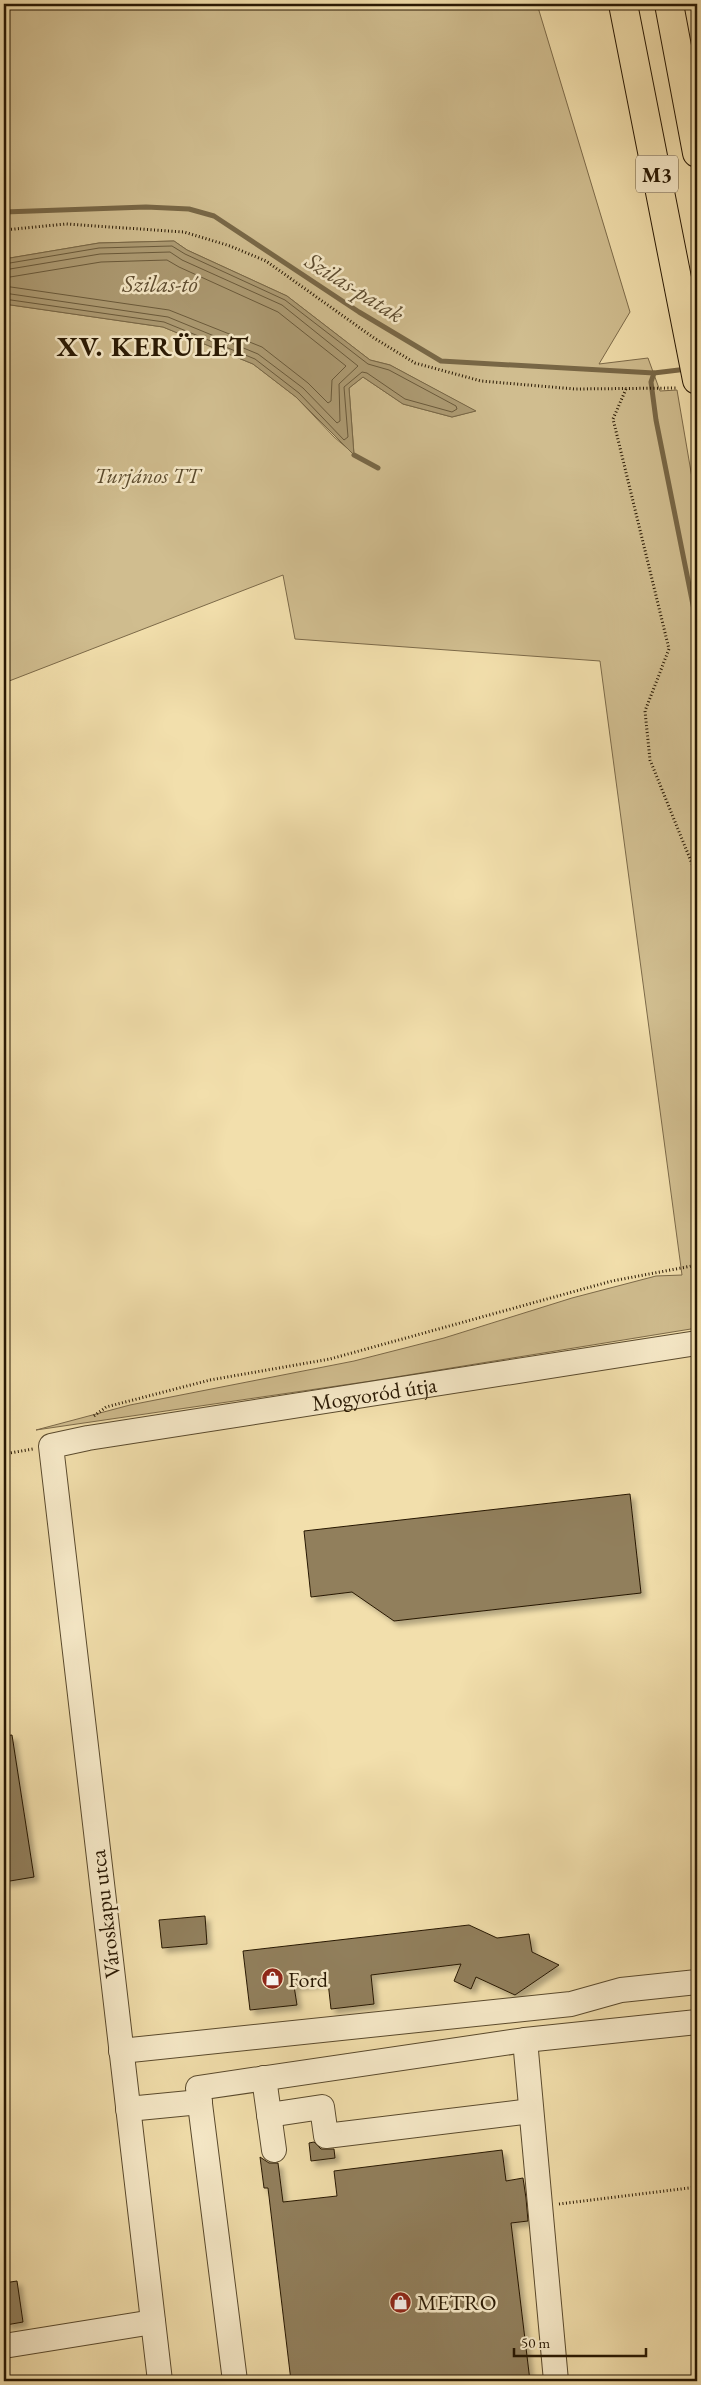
<svg xmlns="http://www.w3.org/2000/svg" width="701" height="2385" font-family="'EB Garamond',serif">
	<defs>
		<filter id="shadow"><feDropShadow dx="4.5" dy="4.5" stdDeviation="2.5" flood-color="#0004"/></filter>
	</defs>
	<rect width="100%" height="100%" fill="#f2dfac"/>
	<filter id="stains"><feTurbulence type="fractalNoise" baseFrequency=".004" numOctaves="4"/><feColorMatrix values="0 0 0 0 .2 0 0 0 0 .09 0 0 0 0 .02 0 0 0 .5 -.17"/></filter>
	<radialGradient id="worn" r=".72"><stop offset=".6" stop-color="#630" stop-opacity="0"/><stop offset="1" stop-color="#630" stop-opacity=".3"/></radialGradient>
	<polygon fill="#d0bd8f" stroke="#7c6a49" points="4,4 537,4 630,312 599,364 648,358 660,391 677,390 697,507 697,1328 371,1381 36,1430 130,1405 354,1361 444,1338 572,1298 656,1276 682,1275 600,661 295,639 283,575 4,683 4,304 163,327 253,364 296,397 334,437 354,454 349,388 363,377 403,404 452,417 475,411 390,365 370,360 287,296 187,250 174,241 99,243 4,259"/>
	<polygon fill="#ad9b73" stroke="#786746" points="174,241 187,250 287,296 370,360 390,365 476,411 452,417 403,404 363,377 349,388 354,455 296,397 253,364 163,327 4,304 4,259 99,243"/>
	<g fill="none" stroke-linecap="round" stroke-linejoin="round">
		<g stroke="#6a5a3b" stroke-width="1">
			<polyline points="4,264 99,248 172,246 185,254 285,300 368,364 389,370 456,406 457,409 452,412 405,399 367,373 362,372 344,387 348,437 344,440 299,393 255,359 164,322 4,299"/>
			<polyline points="4,270 100,254 170,252 182,260 282,305 358,366 339,384 340,421 337,423 303,388 258,354 168,317 4,293"/>
			<polyline points="4,278 101,262 167,260 179,267 278,312 346,366 332,380 331,401 328,403 308,383 262,347 169,310 4,286"/>
		</g>
		<g stroke="#786746" stroke-width="5">
			<polyline points="4,212 146,207 189,209 214,216 359,312 441,361 654,373 687,369"/>
			<polyline points="654,373 651,382 656,420 697,625"/>
			<polyline points="354,455 378,468"/>
		</g>
	</g>
	<g fill="#917f5b" stroke="#281803" filter="url(#shadow)">
		<polygon points="630,1494 641,1593 394,1621 352,1592 311,1597 304,1531"/>
		<polygon points="12,1735 34,1877 4,1882 4,1736"/>
		<polygon points="205,1916 207,1944 162,1948 159,1920"/>
		<polygon points="469,1925 497,1938 529,1934 532,1952 559,1965 515,1995 476,1977 471,1989 454,1981 461,1964 371,1975 374,2004 331,2009 328,1982 294,1986 297,2005 250,2010 243,1951"/>
		<polygon points="314,2142 321,2149 334,2149 335,2158 311,2161 309,2143"/>
		<polygon points="502,2150 506,2181 523,2178 526,2198 528,2221 511,2223 530,2381 291,2381 268,2188 264,2188 260,2157 269,2163 278,2163 283,2202 337,2196 334,2171"/>
		<polygon points="17,2281 23,2322 6,2325 4,2283"/>
	</g>
	<g fill="none" stroke-linecap="round" stroke-linejoin="round">
		<defs>
			<g id="minor">
				<polyline points="525,2040 556,2381"/>
				<polyline points="121,2051 571,2004 621,1990 697,1982"/>
				<polyline points="264,2078 274,2150"/>
				<polyline points="128,2109 200,2102"/>
				<polyline points="269,2115 322,2107 326,2136 531,2111"/>
				<polyline points="4,2346 153,2322"/>
				<path id="s1" d="M160,2381L51,1446L88,1438L697,1343"/>
				<polyline points="235,2381 198,2088 525,2040 697,2022"/>
			</g>
			<g id="highway">
				<polyline points="623,4 697,380"/>
				<polyline points="669,4 697,153"/>
			</g>
		</defs>
		<use href="#minor" stroke="#5a4a2d" stroke-width="26"/>
		<use href="#highway" stroke="#281803" stroke-width="30"/>
		<g stroke="#281803" stroke-width="3" stroke-dasharray="1 2.5" stroke-linecap="butt">
			<polyline points="4,230 66,224 184,232 230,246 266,261 374,338 415,363 481,381 575,389 677,388"/>
			<polyline points="626,389 613,419 669,649 645,711 650,760 697,876"/>
			<polyline points="94,1416 106,1407 210,1380 330,1359 612,1281 697,1265"/>
			<polyline points="4,1454 33,1449"/>
			<polyline points="559,2204 697,2187"/>
		</g>
		<use href="#minor" stroke="#f7eac9" stroke-width="24"/>
		<use href="#highway" stroke="#f2dfac" stroke-width="28"/>
	</g>
	<defs>
		<symbol id="shop-disc" viewBox="-11 -11 22 22"><circle r="9.5" fill="#8f2418" stroke="#f7eac9"/><path d="M-5-2.5h2.3a2.7 3.5 0 0 1 5.4 0H5L5.5 6h-11ZM-1.5-2.5h3a1.5 2.3 0 0 0-3 0Z" fill="#fff"/></symbol>
	</defs>
	<g fill-rule="evenodd">
		<use href="#shop-disc" x="260" y="1966" width="25" height="25"/>
		<use href="#shop-disc" x="388" y="2290" width="25" height="25"/>
	</g>
	<g text-anchor="middle" dominant-baseline="central" stroke-width="5" stroke-linejoin="round" paint-order="stroke">
		<rect fill="#f7eac9" stroke="#66573e" stroke-width="1" x="636" y="155.5" width="42" height="37" rx="4"/>
		<g font-size="21" font-weight="bold" fill="#281803">
			<text x="657" y="174">M3</text>
		</g>
		<g font-size="22" font-style="italic" fill="#5a4a2d" stroke="#f7eac9">
			<text x="147" y="475">Turjános TT</text>
		</g>
		<g font-size="22" fill="#281803" stroke="#f7eac9">
			<text stroke="none"><textPath href="#s1" startOffset="1269">Mogyoród útja</textPath></text>
			<text transform="translate(105 1914) rotate(-97)">Városkapu utca</text>
		</g>
		<g font-size="22" fill="#281803" stroke="#f7eac9" text-anchor="start">
			<text x="288" y="1979">Ford</text>
			<text x="417" y="2302">METRO</text>
		</g>
		<g font-size="24" font-style="italic" fill="#5d4c30" stroke="#f7eac9">
			<text x="160" y="283">Szilas-tó</text>
			<text transform="translate(355 287) rotate(32)">Szilas-patak</text>
		</g>
		<g font-size="28" font-weight="bold" letter-spacing="1" fill="#281803" stroke="#f7eac9">
			<text x="153" y="346">XV. KERÜLET</text>
		</g>
	</g>
	<rect width="701" height="2385" fill="none" stroke="#f2dfac" stroke-width="20"/>
	<rect x="5" y="5" width="691" height="2375" fill="none" stroke="#281803" stroke-width="2.5"/>
	<rect x="10" y="10" width="681" height="2365" fill="none" stroke="#281803"/>
	<path d="M514 2348v8h132v-8" fill="none" stroke="#281803" stroke-width="2.5"/>
	<text x="521" y="2348" font-size="15" fill="#281803" stroke="#f7eac9" stroke-width="4" paint-order="stroke">50 m</text>
	<rect width="100%" height="100%" filter="url(#stains)"/>
	<rect width="100%" height="100%" fill="url(#worn)"/>
</svg>
